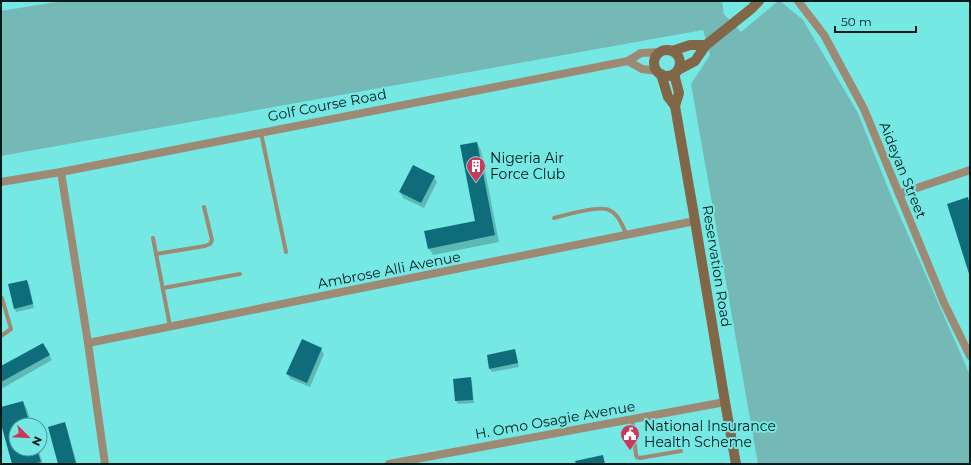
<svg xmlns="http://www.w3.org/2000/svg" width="971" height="465" font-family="Montserrat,sans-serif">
	<rect width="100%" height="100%" fill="#76e8e4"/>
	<polygon fill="#75b9b6" points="62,1 722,1 724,14 741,32 778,1 780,1 803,20 858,113 892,198 970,375 970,464 758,464 691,84 710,55 703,30 1,156 1,11"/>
	<g fill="#0003">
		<polygon points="477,143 481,150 499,242 433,255 429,248 476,222"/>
		<polygon points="434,177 437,182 424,208 403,198 400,192"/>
		<polygon points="27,281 29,284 34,308 16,312 15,309 9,285"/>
		<polygon points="43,344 52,360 1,389 1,367"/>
		<polygon points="321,349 324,354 310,387 290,379 287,373"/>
		<polygon points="514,350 516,354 519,367 492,372 490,369"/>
		<polygon points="470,378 472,382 474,403 458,404 456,401"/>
		<polygon points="23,402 27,409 32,425 16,425 16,449 38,449 43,464 13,464 1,421 1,408"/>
		<polygon points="64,423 67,428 77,464 59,464"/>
	</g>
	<g fill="#0f6c7b">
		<polygon points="477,142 495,235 428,249 424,231 475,221 460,145"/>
		<polygon points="413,165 435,176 421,203 399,192"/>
		<polygon points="968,197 970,205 970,277 947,204"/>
		<polygon points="27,280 33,304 14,309 8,284"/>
		<polygon points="302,339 322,348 307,383 286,374"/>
		<polygon points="43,343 50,355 1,382 1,366"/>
		<polygon points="515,349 518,363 489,369 487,355"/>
		<polygon points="471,377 473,400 455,401 453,379"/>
		<polygon points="23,401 30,425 16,425 16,449 37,449 41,462 33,464 12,464 1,424 1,407"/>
		<polygon points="65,422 76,464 58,464 48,427"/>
		<polygon points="603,455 605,464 576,464 575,461"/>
	</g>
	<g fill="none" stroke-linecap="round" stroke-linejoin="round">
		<g stroke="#9c8a75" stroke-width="4">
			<polyline points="261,133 286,252"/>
			<path d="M554,218C565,215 600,205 609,210C619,214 622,226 627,235"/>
			<polyline points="153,238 170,326"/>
			<polyline points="156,254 205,246 210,244 212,240 204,207"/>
			<polyline points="163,288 240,274"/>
			<polyline points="1,300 2,298 11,329 1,336"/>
			<polyline points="632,419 636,455 637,457 640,458 681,451"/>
		</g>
		<g stroke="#9c8a75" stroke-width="8">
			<polyline points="798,1 824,35 864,109 944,303 970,356"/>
			<polyline points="628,61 642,69 657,71"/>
			<polyline points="61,172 88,343 105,464"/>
			<polyline points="1,182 61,172 628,61 641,53 660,52"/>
			<polyline points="899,194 970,170"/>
			<polyline points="88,343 695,221"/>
			<polyline points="389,464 725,402"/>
		</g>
		<g stroke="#816748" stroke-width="10">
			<circle cx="667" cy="63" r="13"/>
			<polyline points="672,51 690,45 706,45"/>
			<polyline points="678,70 695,61 706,45 751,9 759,1"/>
			<polyline points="661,74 668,97 675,106"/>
			<polyline points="674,74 679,93 675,106 695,221 725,402 736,464"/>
		</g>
	</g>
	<defs>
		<symbol id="building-pin" viewBox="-11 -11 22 30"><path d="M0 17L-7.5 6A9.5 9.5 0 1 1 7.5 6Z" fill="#c93a5a" stroke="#76e8e4"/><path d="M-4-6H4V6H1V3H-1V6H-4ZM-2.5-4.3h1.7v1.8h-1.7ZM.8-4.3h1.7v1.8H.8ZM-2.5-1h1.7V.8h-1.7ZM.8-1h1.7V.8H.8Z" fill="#fff"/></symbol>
		<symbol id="civic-pin" viewBox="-11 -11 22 30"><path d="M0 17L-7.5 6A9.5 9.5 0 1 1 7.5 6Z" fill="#c93a5a" stroke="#76e8e4"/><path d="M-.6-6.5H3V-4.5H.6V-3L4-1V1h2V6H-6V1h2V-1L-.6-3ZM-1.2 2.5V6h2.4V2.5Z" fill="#fff"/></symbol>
	</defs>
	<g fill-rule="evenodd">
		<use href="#building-pin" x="465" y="155" width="22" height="30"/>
		<use href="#civic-pin" x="619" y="423" width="22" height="30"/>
	</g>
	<g text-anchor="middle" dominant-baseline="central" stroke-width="4" stroke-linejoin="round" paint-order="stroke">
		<g font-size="14" fill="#021a1a" stroke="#76e8e4">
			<text transform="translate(327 105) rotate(-11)">Golf Course Road</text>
			<text transform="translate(903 170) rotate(68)">Aideyan Street</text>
			<text transform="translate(717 266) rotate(81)">Reservation Road</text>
			<text transform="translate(389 270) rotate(-11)">Ambrose Alli Avenue</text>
			<text transform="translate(555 420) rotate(-10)">H. Omo Osagie Avenue</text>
		</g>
		<g font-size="14" fill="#021a1a" stroke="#76e8e4" text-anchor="start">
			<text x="490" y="158">Nigeria Air<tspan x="490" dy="16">Force Club</tspan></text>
			<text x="644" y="426">National Insurance<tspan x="644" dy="16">Health Scheme</tspan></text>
		</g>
	</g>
	<rect width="971" height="465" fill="none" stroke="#021a1a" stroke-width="4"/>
	<g transform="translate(28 437) rotate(114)"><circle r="19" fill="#76e8e4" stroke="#489693"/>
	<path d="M0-3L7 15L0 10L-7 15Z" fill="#c93a5a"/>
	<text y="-6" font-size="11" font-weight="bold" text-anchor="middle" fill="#021a1a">N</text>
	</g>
	<path d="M835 26v6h81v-6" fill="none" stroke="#021a1a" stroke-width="2"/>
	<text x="841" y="26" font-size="12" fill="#021a1a" stroke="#76e8e4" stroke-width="3" paint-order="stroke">50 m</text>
</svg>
